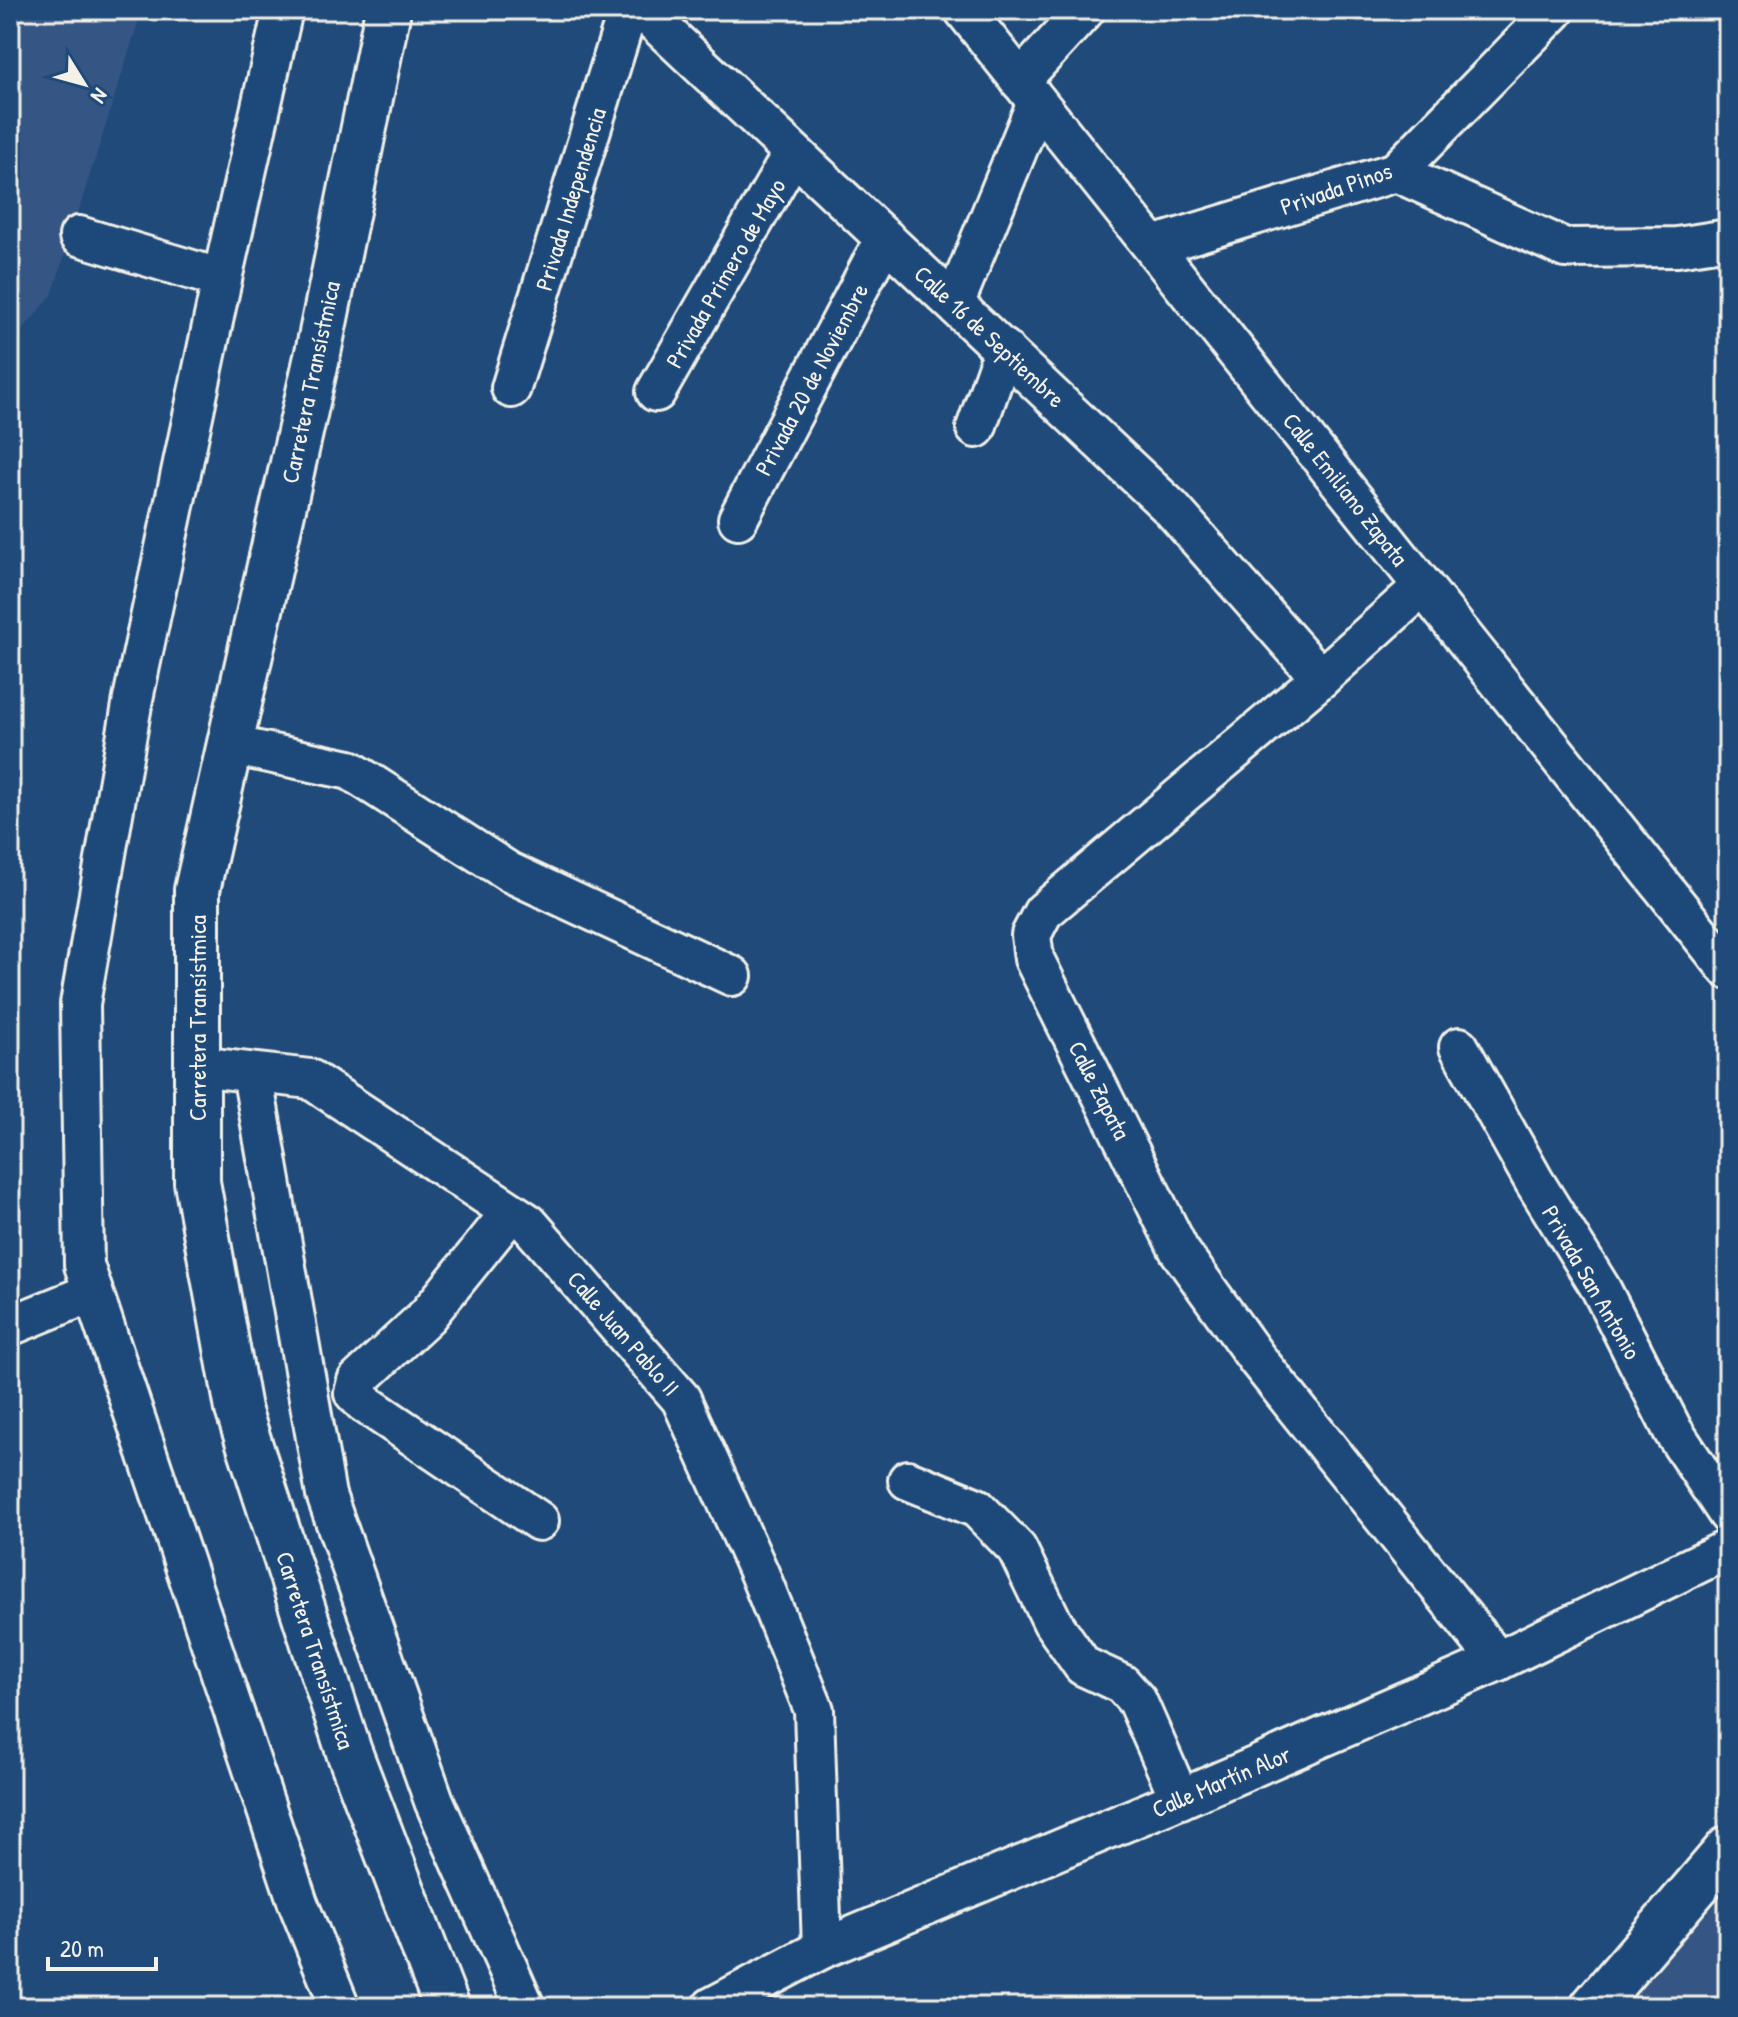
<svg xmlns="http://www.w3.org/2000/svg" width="1738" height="2017" font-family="'Patrick Hand',sans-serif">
	<rect width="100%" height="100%" fill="#1f4a7a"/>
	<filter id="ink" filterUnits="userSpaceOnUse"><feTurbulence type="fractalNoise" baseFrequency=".0125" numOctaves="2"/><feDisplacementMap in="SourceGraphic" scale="16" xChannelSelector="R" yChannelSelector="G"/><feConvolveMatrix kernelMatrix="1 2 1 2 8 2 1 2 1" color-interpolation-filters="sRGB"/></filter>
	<g filter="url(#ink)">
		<g fill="#365684">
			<polygon points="10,10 142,10 52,295 10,345"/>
			<polygon points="1728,1890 1728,2007 1622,2007"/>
		</g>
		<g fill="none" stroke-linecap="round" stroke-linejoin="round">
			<defs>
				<g id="street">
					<polyline points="283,10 222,279 133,699 80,1004 84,1265 298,1903 340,2007"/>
					<polyline points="642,10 1171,508 1321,678"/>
					<polyline points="964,10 1728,969"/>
					<polyline points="1020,81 1085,10"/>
					<polyline points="1396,172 1565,248 1677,247 1728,239"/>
					<polyline points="79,236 222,279"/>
					<polyline points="1153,246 1396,172 1555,10"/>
					<polyline points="955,302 1037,102"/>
					<polyline points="511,388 628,10"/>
					<polyline points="656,392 793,153"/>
					<polyline points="976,428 1004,349"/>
					<polyline points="738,519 885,238"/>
					<polyline points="1423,586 1321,678 1043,912 1031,935 1034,959 1179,1250 1257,1359 1498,1661"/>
					<polyline points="230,745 350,770 509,872 732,976"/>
					<polyline points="1459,1047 1534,1181 1601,1289 1673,1431 1728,1514"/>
					<polyline points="197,1066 310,1079 528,1223 681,1399 759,1573 814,1710 822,1949"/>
					<polyline points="252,1073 326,1495 434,1801 525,2007"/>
					<polyline points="511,1212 427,1316 357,1381 354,1393 364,1403 539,1521"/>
					<polyline points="10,1326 93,1292"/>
					<polyline points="908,1480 977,1508 1017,1549 1053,1623 1083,1666 1122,1684 1137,1701 1180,1799"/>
					<polyline points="712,2007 822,1949 1180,1799 1498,1661 1728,1549"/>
				</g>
				<polyline id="secondary" points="1593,2007 1728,1849"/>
				<polyline id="primary" points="388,10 319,348 197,890 197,1182 238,1409 349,1752 447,2007"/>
			</defs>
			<use href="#street" stroke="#f4f1e8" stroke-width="44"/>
			<use href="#secondary" stroke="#f4f1e8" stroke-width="50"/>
			<use href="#primary" stroke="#f4f1e8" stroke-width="50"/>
			<use href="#street" stroke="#1f4a7a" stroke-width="38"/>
			<use href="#secondary" stroke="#1f4a7a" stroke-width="44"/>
			<use href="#primary" stroke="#1f4a7a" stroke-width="44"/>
		</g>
	</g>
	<g text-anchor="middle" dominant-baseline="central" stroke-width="6" stroke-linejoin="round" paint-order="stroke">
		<g font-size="24" fill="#f4f1e8" stroke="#1f4a7a">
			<text transform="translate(1336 188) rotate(-19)">Privada Pinos</text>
			<text transform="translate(570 199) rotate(-73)">Privada Independencia</text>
			<text transform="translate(725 273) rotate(-60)">Privada Primero de Mayo</text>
			<text transform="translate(990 336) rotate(43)">Calle 16 de Septiembre</text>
			<text transform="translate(811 379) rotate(-62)">Privada 20 de Noviembre</text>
			<text transform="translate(310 382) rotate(-78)">Carretera Transístmica</text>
			<text transform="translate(1346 489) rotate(52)">Calle Emiliano Zapata</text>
			<text transform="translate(197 1018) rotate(-90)">Carretera Transístmica</text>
			<text transform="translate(1100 1090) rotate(63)">Calle Zapata</text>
			<text transform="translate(1592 1282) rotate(60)">Privada San Antonio</text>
			<text transform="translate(624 1333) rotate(49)">Calle Juan Pablo II</text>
			<text transform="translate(316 1650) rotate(72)">Carretera Transístmica</text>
			<text transform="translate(1221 1781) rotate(-23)">Calle Martín Alor</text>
		</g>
	</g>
	<rect width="1738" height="2017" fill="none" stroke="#1f4a7a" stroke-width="40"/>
	<rect x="20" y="20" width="1698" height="1977" fill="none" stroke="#f4f1e8" stroke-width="3" filter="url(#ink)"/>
	<g transform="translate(84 84) rotate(127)" stroke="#1f4a7a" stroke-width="6" paint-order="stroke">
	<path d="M0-6L14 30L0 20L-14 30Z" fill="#f4f1e8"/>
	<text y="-12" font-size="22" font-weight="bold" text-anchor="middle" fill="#f4f1e8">N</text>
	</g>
	<path d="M48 1957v12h108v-12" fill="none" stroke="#f4f1e8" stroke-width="4"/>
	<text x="60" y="1957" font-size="24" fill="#f4f1e8" stroke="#1f4a7a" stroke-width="6" paint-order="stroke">20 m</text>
</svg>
